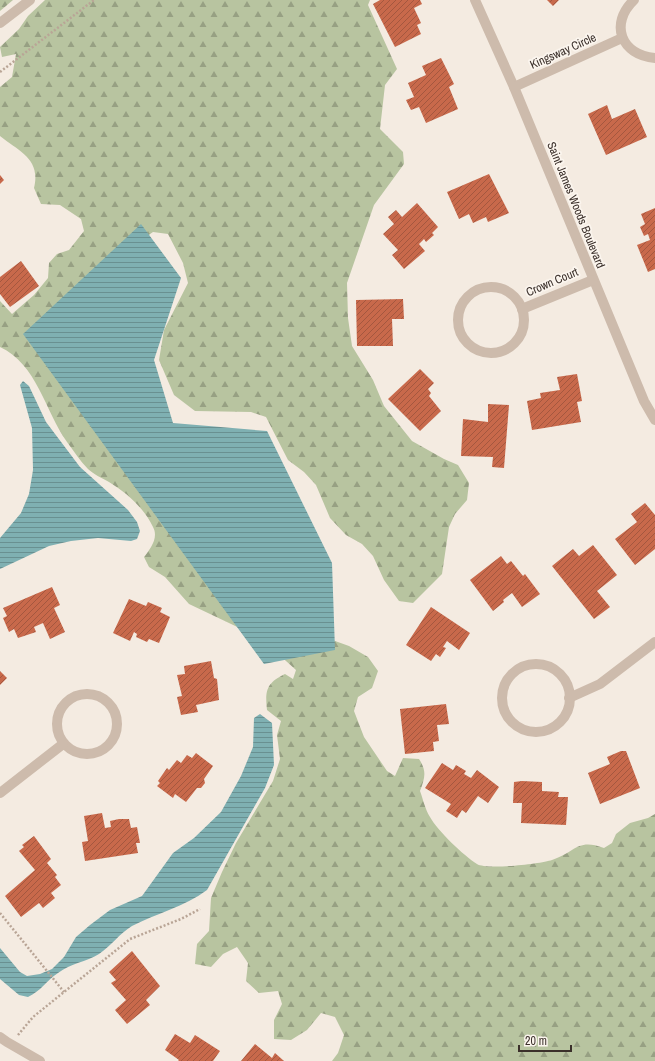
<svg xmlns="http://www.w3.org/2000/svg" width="655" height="1061" font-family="'Archivo Narrow',sans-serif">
	<defs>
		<pattern id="forest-firs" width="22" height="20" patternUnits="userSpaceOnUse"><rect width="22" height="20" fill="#b8c4a0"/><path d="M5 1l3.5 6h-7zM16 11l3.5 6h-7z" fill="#97a083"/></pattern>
		<pattern id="water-rules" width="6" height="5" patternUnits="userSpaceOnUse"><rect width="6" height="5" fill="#7fb0b2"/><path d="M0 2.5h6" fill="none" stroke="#699091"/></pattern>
		<pattern id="building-hatch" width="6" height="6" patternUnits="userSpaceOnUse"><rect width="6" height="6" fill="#c8694b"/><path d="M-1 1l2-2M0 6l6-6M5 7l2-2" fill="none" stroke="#a4573f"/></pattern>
	</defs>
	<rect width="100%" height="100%" fill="#f4ebe1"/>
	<g fill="url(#forest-firs)">
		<polygon points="0,0 13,0 0,11"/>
		<path d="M45,0H370L368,5L397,69L385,85L380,129L403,152L404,164L374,205L347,283L348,318L352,346L373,380L384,406L412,441L444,459L458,465L469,483L467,500L455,514L449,527L442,574L413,603L399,601L384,580L373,556L362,544L346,535L330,518L316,485L304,472L288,460L266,417L251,412L195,411L174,395L159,360L164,330L188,283L183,263L168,234L153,232L123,253L77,299L324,637L349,646L368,657L378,671L372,688L358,697L354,711L364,737L387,771L395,776L403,758L419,759C427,771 425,778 420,791C423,799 425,809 430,817C437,830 464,856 477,864C486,870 540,864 552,860C576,852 577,838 604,848L612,843L616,834L630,823L648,818L655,814V1061H332L338,1053L344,1035L335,1017L321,1013L307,1030L291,1040L274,1039V1020L282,1004L278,991L259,993L246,981L248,963L237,947L223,954L211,967L195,964L197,944L209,931L211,898L222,872L236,843L273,781L280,759L277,735L281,721L267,710C265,691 266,683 285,674L293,679L296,670L276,652L250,633L189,604L165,577L149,567L144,557C150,549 159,538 153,527C144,508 127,493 109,482C102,478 93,474 88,469C80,461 74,451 67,442C45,411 37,364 0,347V301L12,314L34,295L48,278L49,263L57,254L69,250L84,231L81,219L60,205L41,204L34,188C41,159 20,152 0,136V87L12,77L16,54L2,57L0,47L19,29L28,16Z"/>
	</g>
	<g fill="url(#water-rules)">
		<polygon points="141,224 181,278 154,360 173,423 267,431 332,563 335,650 264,664 23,334"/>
		<polygon points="23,381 29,386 46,422 80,467 128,510 137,522 140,531 137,539 131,541 98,538 71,541 49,546 0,569 0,538 21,513 29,494 33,470 32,428 20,385"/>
		<path d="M260,714L272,723L274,765L265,788L207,890C184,907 157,913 132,926C120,933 111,946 99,954C86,962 71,963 58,973C46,981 41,991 28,997L19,995L0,979V948L20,972L27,976L40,974L52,969L64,957L76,937L90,925L110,910L142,896L173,853L194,838L221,812L241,776L253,747L254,718Z"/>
	</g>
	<g fill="url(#building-hatch)">
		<polygon points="380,0 420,0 422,4 414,8 421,23 417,25 421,34 395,47 373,4"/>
		<polygon points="547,0 559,0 553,6"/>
		<polygon points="441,58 454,84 449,87 458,109 426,123 419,107 411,110 406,100 414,97 408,83 426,75 422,66"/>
		<polygon points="607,105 612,119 635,109 647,137 606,155 588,114"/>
		<polygon points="489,174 509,213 488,222 486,217 473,223 469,214 459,219 447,192"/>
		<polygon points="0,175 4,180 0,184"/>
		<polygon points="417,203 438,227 432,233 434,235 426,242 424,239 419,244 425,251 404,269 392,255 398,250 383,234 394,224 388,217 396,210 402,217"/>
		<polygon points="655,208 655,269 648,272 637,245 650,240 648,234 644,236 640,227 645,224 641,214"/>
		<polygon points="21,261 39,286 10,307 0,294 0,277"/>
		<polygon points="403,299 404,319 392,319 393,346 357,346 356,300"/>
		<polygon points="420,369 434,383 428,389 431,393 429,396 441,411 420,431 388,399"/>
		<polygon points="577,374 582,401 577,402 581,422 532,430 527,401 541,398 540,393 560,390 557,377"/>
		<polygon points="488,404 509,405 504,468 492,467 493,457 461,456 463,419 488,422"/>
		<polygon points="645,503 655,515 655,549 635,565 615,539 637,522 631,514"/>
		<polygon points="593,545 617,575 597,591 610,607 594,619 552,566 573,549 579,556"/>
		<polygon points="501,556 507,564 511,561 523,576 525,574 540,594 522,607 512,593 503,600 504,602 493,611 470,580"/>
		<polygon points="52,587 60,605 54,608 65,632 50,639 43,623 34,627 36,632 18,638 14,629 9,632 3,618 7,616 3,608"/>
		<polygon points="129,599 146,606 148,602 162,608 160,612 170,617 159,643 149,639 147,642 136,637 137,634 134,632 130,641 113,633"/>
		<polygon points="431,607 470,633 459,650 447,641 443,647 446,648 440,657 436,654 431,661 406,645"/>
		<polygon points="211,661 214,678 217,679 219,700 196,705 198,712 181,715 177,697 182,696 177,675 185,674 184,666"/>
		<polygon points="0,671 7,678 0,685"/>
		<polygon points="446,704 449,724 437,725 439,741 433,742 434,751 405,754 400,709"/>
		<polygon points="621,751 626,751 640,788 600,804 588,773 610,764 607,757"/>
		<polygon points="196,753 213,766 204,779 205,783 201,788 197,788 186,802 175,794 173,798 157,786 160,783 158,781 167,768 169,770 177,760 181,763 187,755 192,758"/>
		<polygon points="442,763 453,770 456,765 466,771 464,774 471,778 477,770 499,787 488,803 478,796 466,813 462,810 457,818 446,811 451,804 425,788"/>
		<polygon points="522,781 542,782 542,791 559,792 558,797 568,797 566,825 521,823 522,803 513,803 514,782"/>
		<polygon points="102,813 105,828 111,827 110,821 119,819 129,819 131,828 137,827 140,843 136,843 138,853 85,861 82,842 88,841 84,816"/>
		<polygon points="34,836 51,859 47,863 57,875 55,877 61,885 51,893 55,898 43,908 39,903 21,917 5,896 35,870 19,851 24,847 22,845"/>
		<polygon points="132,951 160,986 146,1000 150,1005 127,1024 115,1010 126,1000 111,983 116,980 109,972"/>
		<polygon points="175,1034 190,1043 195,1035 220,1051 213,1061 178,1061 179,1060 165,1050"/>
		<polygon points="255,1044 272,1058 275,1053 284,1061 241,1061"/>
	</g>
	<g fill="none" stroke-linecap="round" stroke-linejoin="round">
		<g stroke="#b9a596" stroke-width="2.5" stroke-dasharray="2 2" stroke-linecap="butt">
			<polyline points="0,72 94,0"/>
			<polyline points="0,913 64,992"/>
			<polyline points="18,1035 33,1017 130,939 181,919 200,909"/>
		</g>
		<g stroke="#cdbbac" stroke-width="10">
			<polyline points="475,0 514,87 644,401 655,420"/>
			<path d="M634,0C609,24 621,55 655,58"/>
			<polyline points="514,87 622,38"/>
			<circle cx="491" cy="320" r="33"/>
			<polyline points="522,309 593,280"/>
			<circle cx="536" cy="698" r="34"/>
			<circle cx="87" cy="724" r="30"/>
			<polyline points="569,698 600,684 655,642"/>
			<polyline points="0,793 63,744"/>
			<polyline points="0,1037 7,1042 40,1061"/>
		</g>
		<polyline stroke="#cdbbac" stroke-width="10" points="0,23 30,0"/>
	</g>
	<g text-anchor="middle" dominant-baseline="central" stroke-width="3.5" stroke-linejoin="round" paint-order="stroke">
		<g font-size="12" fill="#3b302b" stroke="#fbf5ee">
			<text transform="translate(563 51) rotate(-24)">Kingsway Circle</text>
			<text transform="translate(576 205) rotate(68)">Saint James Woods Boulevard</text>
			<text transform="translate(552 282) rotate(-23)">Crown Court</text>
		</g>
	</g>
	<path d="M519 1045v6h52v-6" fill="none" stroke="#3b302b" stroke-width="2"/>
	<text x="525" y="1045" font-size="12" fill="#3b302b" stroke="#fbf5ee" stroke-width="3" paint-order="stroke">20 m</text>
</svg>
